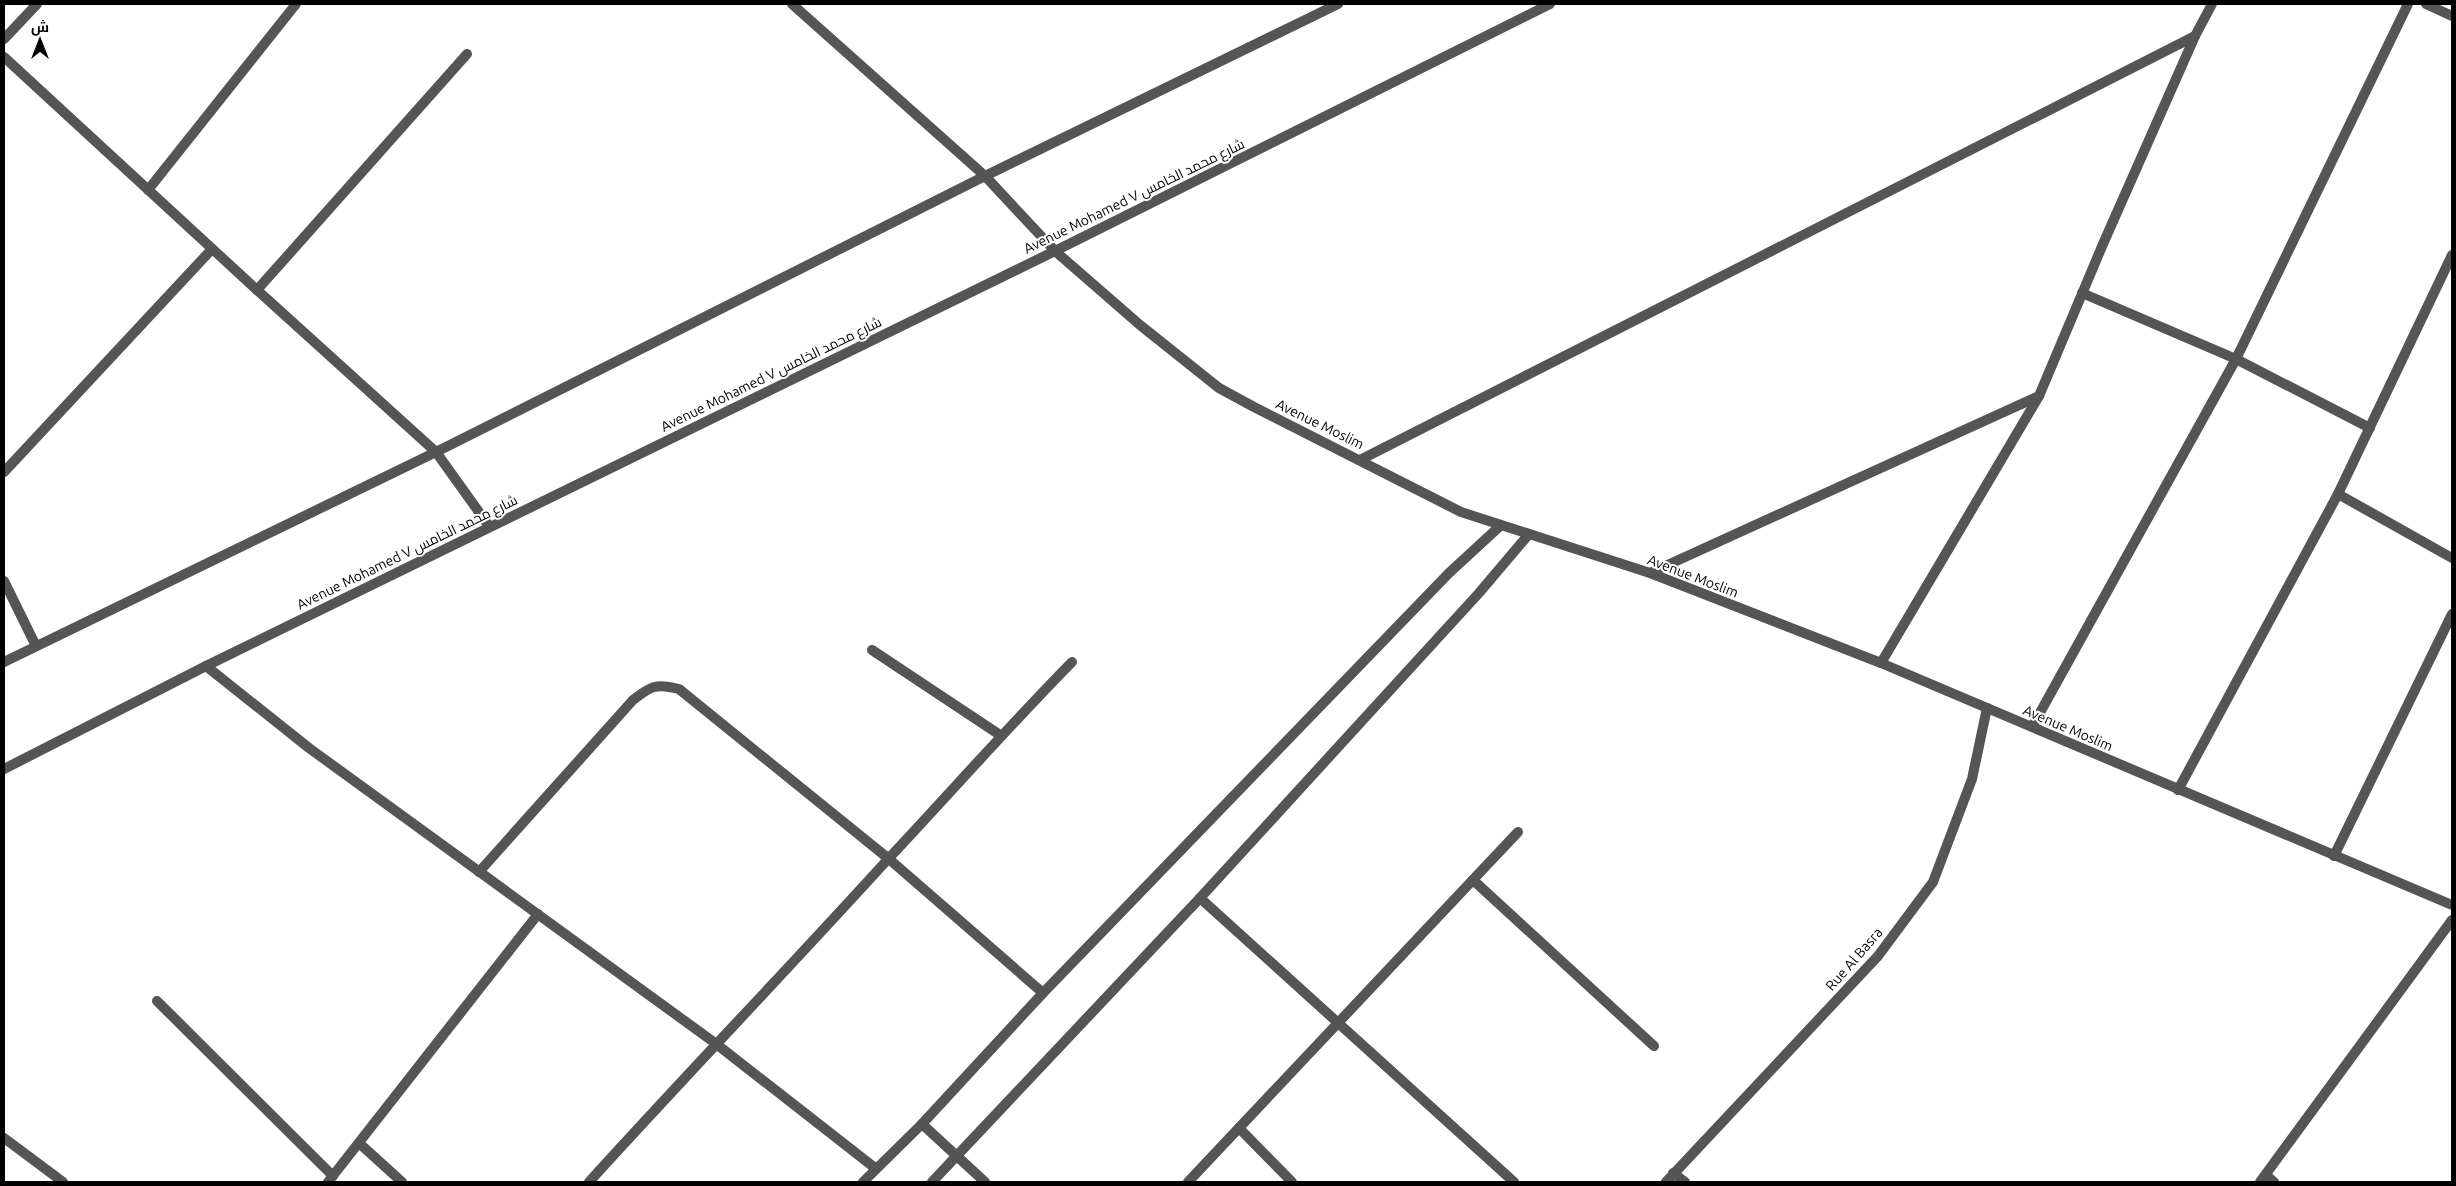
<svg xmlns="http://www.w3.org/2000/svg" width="2456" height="1186" font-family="Ubuntu,Cairo,sans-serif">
	<rect width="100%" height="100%" fill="#fff"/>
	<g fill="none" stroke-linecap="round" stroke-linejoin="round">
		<g stroke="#555" stroke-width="10">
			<polyline points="792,4 985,176 1055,251 1140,325 1219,388 1254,407 1461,512 1650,573 1881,663 2452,905"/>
			<polyline points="2426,4 2452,16"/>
			<polyline points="4,39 37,4"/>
			<polyline points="4,57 257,290 436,452 489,526"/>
			<polyline points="148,190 296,4"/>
			<polyline points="257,290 467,54"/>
			<polyline points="2082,293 2236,359 2370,428"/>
			<polyline points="1360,460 2195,36"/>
			<polyline points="4,472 212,249"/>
			<polyline points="2338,494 2452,558"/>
			<polyline points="1650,573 2039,396"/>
			<polyline points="4,581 36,646"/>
			<polyline points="872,650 1000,735"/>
			<polyline points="1881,663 2039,396 2103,244 2195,36 2212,4"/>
			<polyline points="206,666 309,748 715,1043 875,1168"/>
			<polyline points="2032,727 2236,359 2408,4"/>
			<polyline points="2178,790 2338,494 2452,255"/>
			<polyline points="2334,856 2452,614"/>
			<path d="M479,872L633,700C651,686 656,683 679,689L889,859L1043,993"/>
			<polyline points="1473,880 1654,1046"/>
			<polyline points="1200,898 1514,1182"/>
			<polyline points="157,1001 333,1176"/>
			<polyline points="922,1124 985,1182"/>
			<polyline points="1239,1128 1292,1182"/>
			<polyline points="4,1138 63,1182"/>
			<polyline points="359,1143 402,1182"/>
			<polyline points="1673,1173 1685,1182"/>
			<polyline points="2266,1175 2274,1182"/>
			<polyline points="328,1182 538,914"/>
			<path d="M589,1182C688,1073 790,967 889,858C950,793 1009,726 1072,662"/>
			<polyline points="863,1182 922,1124 1043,993 1449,573 1500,526"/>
			<polyline points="932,1182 1200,898 1479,593 1529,534"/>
			<polyline points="1188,1182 1518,832"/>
			<polyline points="1666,1182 1878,956 1933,882 1972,779 1987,708"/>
			<polyline points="2260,1182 2452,920"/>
		</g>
		<g stroke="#555" stroke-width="10">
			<polyline points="4,662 436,452 985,176 1338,4"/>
			<polyline points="4,769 206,666 1055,251 1550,4"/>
		</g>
	</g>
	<g text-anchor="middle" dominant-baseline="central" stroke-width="4" stroke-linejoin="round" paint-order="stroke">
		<g font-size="14" fill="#000" stroke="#fff">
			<text transform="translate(1134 196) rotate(-26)">Avenue Mohamed V شارع محمد الخامس</text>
			<text transform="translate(771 374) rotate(-26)">Avenue Mohamed V شارع محمد الخامس</text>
			<text transform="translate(1320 424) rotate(26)">Avenue Moslim</text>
			<text transform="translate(407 552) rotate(-26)">Avenue Mohamed V شارع محمد الخامس</text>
			<text transform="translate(1693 576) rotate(21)">Avenue Moslim</text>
			<text transform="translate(2068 728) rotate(23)">Avenue Moslim</text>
			<text transform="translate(1854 959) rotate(-49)">Rue Al Basra</text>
		</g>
	</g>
	<rect width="2456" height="1186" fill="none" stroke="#000000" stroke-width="10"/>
	<g transform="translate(40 40)" stroke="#ffffff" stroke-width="4" paint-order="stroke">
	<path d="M0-4L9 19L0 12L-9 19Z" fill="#000000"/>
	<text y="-8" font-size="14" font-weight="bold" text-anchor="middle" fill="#000000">ش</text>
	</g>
</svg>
